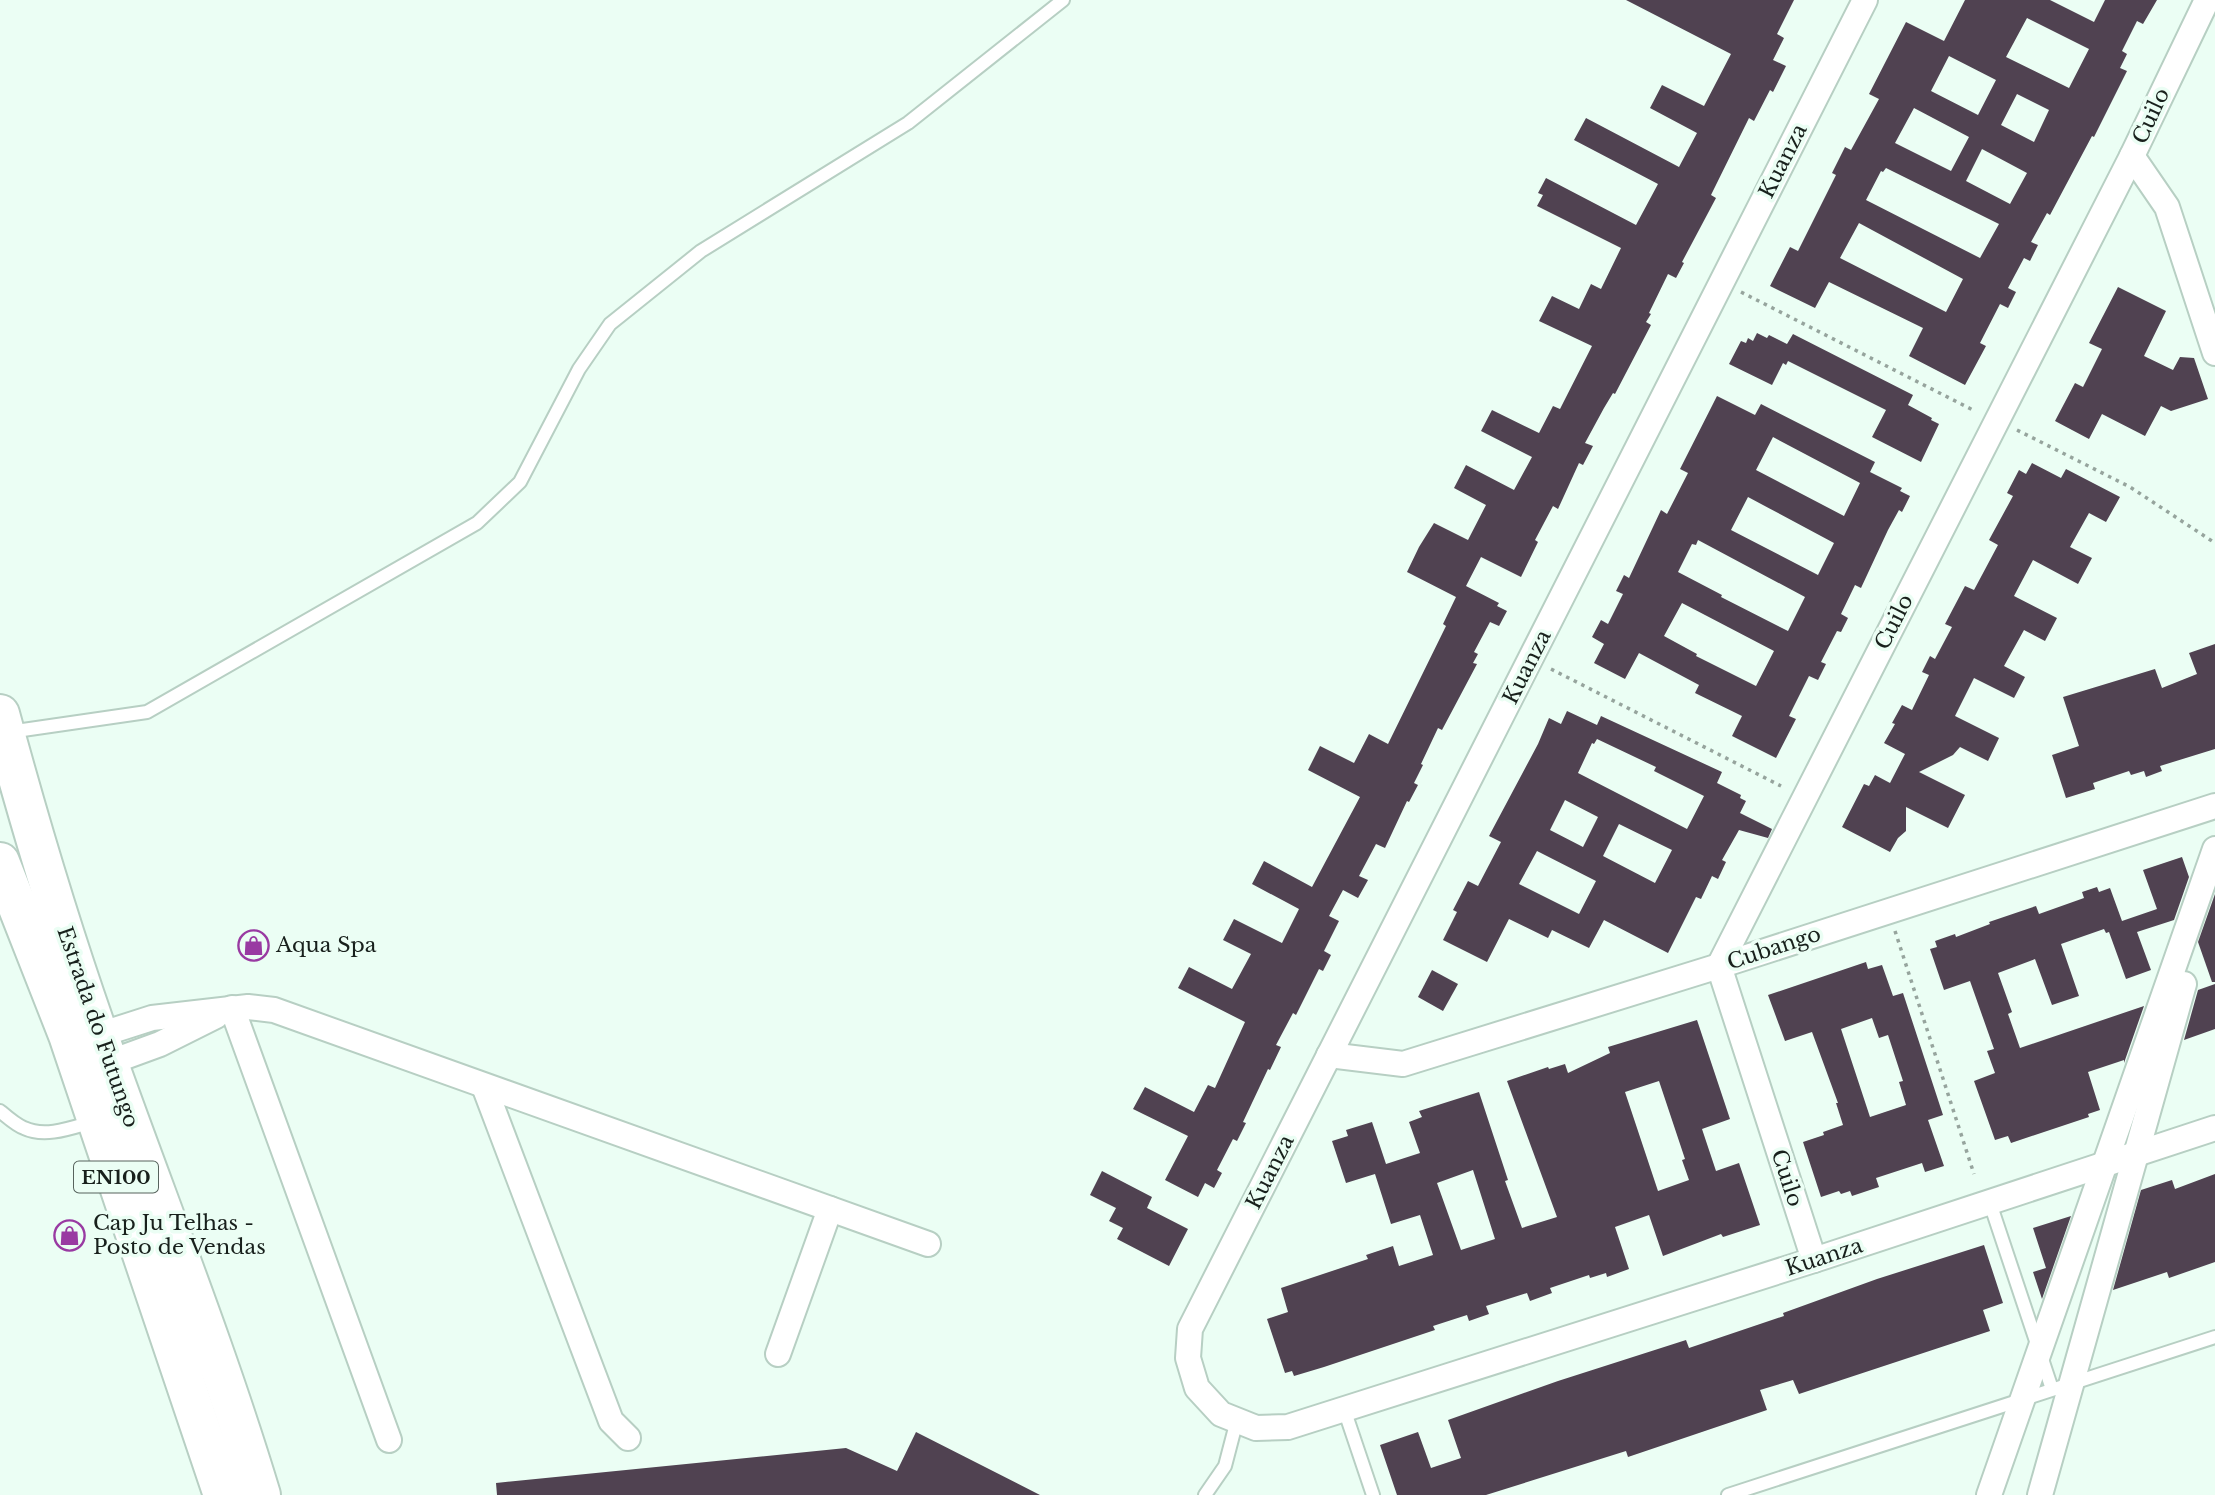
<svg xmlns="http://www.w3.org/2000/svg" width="2215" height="1495" font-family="'Libre Baskerville',serif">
	<rect width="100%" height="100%" fill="#ebfef4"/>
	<g fill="#504251" fill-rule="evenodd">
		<polygon points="1626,0 1794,0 1777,34 1784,38 1773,60 1786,66 1773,92 1770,90 1754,121 1749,118 1711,195 1716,198 1682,262 1684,263 1676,278 1668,274 1649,313 1651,314 1646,322 1651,325 1615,394 1613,393 1604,408 1585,443 1593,446 1583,465 1579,463 1558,509 1553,506 1535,540 1538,542 1521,577 1481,557 1466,586 1499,603 1497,606 1507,611 1499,626 1490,622 1474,652 1478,654 1473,663 1477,664 1442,730 1438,728 1421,764 1423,765 1414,783 1418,785 1409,802 1407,801 1385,848 1376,844 1359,876 1368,880 1358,898 1343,890 1329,916 1339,921 1324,951 1331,955 1323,971 1319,969 1296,1015 1293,1013 1276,1045 1281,1047 1270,1070 1268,1069 1243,1122 1246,1123 1237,1141 1233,1139 1217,1170 1222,1173 1214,1188 1205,1183 1198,1197 1165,1180 1188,1136 1133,1109 1145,1087 1194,1112 1208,1085 1215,1088 1245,1022 1178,988 1189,967 1232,989 1251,954 1223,940 1234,919 1282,943 1299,909 1252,884 1264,861 1312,887 1360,797 1308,770 1320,746 1354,763 1369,734 1388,744 1446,626 1443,624 1456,597 1407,572 1419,547 1434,523 1468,540 1486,505 1454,488 1466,465 1514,490 1532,457 1481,431 1492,410 1539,433 1553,406 1560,409 1592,346 1539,321 1552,296 1579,309 1591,284 1601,289 1621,248 1537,206 1543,195 1538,193 1546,178 1636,225 1658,184 1574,140 1586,118 1679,167 1697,133 1650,108 1662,85 1704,106 1731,54"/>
		<path d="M1965,0H2050L2094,22L2105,0H2157L2143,24L2137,21L2122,51L2127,54L2120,68L2127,71L2094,137L2092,136L2050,215L2047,213L2031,242L2038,245L2030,261L2024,258L2008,288L2016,292L2008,308L2000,304L1980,343L1986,346L1965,385L1909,356L1923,328L1829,282L1815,308L1770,286L1790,247L1798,251L1836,175L1832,173L1845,147L1851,150L1879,99L1869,94L1906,22L1944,41ZM2027,18L2089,49L2069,88L2006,57ZM1949,56L1996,80L1978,115L1931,91ZM2017,94L2049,110L2034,142L2001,125ZM1914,108L1969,137L1951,171L1895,143ZM1982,149L2027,173L2010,204L1966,181ZM1886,168L1999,224L1980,258L1866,200L1881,171L1883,172ZM1859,223L1963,279L1946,312L1840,258Z"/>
		<polygon points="2118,287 2166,311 2144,356 2173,370 2180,357 2194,358 2208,399 2171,411 2161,406 2145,436 2102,414 2089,439 2055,421 2075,383 2083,387 2102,349 2089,343"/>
		<polygon points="1757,333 1767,338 1769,335 1787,344 1793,334 1913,395 1908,405 1932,418 1931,420 1939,424 1921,462 1872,437 1886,410 1788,361 1786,365 1783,363 1772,385 1729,364 1741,341 1746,343 1748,338 1753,341"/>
		<path d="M1717,396L1755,415L1761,404L1875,462L1870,472L1902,488L1900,491L1910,496L1902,512L1899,510L1888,530L1861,588L1855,585L1841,614L1848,618L1841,632L1837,631L1821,662L1826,664L1818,680L1809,676L1789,716L1796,719L1776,758L1732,736L1742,716L1695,693L1699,685L1639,653L1625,679L1594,663L1604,644L1592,637L1601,620L1608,624L1623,594L1616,591L1624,575L1629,578L1661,510L1667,514L1688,473L1680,469ZM1773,437L1860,483L1844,516L1756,470ZM1748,497L1834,543L1818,575L1731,530ZM1698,540L1805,597L1788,631L1721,597L1722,595L1678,572L1692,544L1696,545ZM1682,603L1774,651L1756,686L1696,656L1697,654L1664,636Z"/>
		<polygon points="2032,463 2061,478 2066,469 2120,497 2106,522 2089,513 2070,547 2092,558 2078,584 2033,560 2014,596 2057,618 2045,641 2024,630 2004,666 2025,677 2014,698 1974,678 1955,716 1999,738 1988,761 1960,747 1953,755 1919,772 1965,795 1948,828 1906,807 1906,831 1898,838 1890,852 1842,827 1864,784 1869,786 1875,775 1890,783 1905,754 1884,743 1895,724 1892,723 1902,705 1912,710 1929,675 1922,672 1930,656 1935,659 1952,627 1945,624 1965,586 1974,590 1998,545 1989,540 2013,496 2007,493 2019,470 2026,474"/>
		<polygon points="2215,644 2215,749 2160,766 2162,771 2146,777 2144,771 2131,775 2129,771 2093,783 2095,789 2066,798 2052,755 2079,746 2063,697 2155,669 2162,688 2197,674 2189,653"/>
		<path d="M1567,711L1597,725L1601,716L1722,772L1717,783L1741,795L1740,798L1746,801L1740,813L1772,829L1768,838L1739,830L1722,860L1726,862L1718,879L1712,876L1701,899L1696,897L1668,953L1604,920L1589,948L1552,930L1548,938L1509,919L1487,962L1443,940L1457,912L1453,910L1468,881L1478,886L1501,842L1489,836L1538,744L1549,718L1561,724ZM1597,739L1656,767L1654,771L1704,796L1687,829L1578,773L1592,743L1594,744ZM1565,800L1598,817L1583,847L1550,830ZM1619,824L1672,850L1655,883L1603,856ZM1537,851L1596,881L1579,914L1519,884Z"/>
		<polygon points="2182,857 2189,877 2174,920 2137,932 2151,970 2126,979 2109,932 2106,933 2104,929 2061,944 2079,996 2052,1005 2035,959 1998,973 2012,1012 2008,1014 2020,1048 2144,1006 2124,1063 2124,1060 2088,1072 2100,1110 2088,1114 2089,1117 2011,1143 2008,1136 1995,1140 1974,1081 1995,1073 1987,1051 1994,1049 1970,981 1944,990 1930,949 1937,947 1935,941 1955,934 1956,937 1990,924 1989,922 2036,906 2039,914 2084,898 2082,892 2097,887 2099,892 2110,888 2122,921 2157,909 2143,870"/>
		<polygon points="2215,894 2215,982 2212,982 2198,942"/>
		<path d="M1866,962L1868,969L1882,965L1893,996L1903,993L1943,1115L1928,1120L1944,1166L1925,1172L1922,1163L1876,1178L1879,1187L1852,1196L1850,1191L1841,1194L1839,1191L1821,1197L1803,1142L1824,1135L1823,1132L1843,1125L1836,1103H1838L1812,1032L1785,1041L1768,995ZM1872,1018L1879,1038L1888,1035L1903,1081L1899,1082L1906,1105L1870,1117L1841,1029Z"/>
		<polygon points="1432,970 1458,984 1443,1011 1418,997"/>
		<polygon points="2215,984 2215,1029 2184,1040 2198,990"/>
		<path d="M1697,1020L1730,1119L1702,1129L1716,1171L1739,1163L1760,1225L1723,1237L1721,1234L1663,1256L1649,1215L1615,1227L1629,1269L1607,1277L1606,1273L1590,1278L1589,1275L1550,1288L1552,1293L1530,1301L1527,1293L1486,1306L1489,1314L1469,1321L1467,1315L1433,1326L1435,1330L1324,1367L1294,1376L1292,1371L1285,1373L1267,1319L1288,1312L1281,1288L1368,1259L1366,1255L1393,1246L1399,1266L1433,1255L1420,1215L1391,1224L1375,1174L1346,1183L1332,1141L1348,1136L1346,1130L1372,1122L1386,1164L1420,1153L1409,1122L1422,1117L1419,1111L1479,1092L1508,1180L1505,1181L1522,1228L1557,1217L1507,1081L1548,1067L1549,1069L1565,1064L1568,1073L1610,1053L1608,1047ZM1659,1081L1685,1159L1682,1160L1689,1180L1658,1191L1625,1092ZM1473,1170L1495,1239L1461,1250L1437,1183Z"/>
		<polygon points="1102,1171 1152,1197 1147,1208 1188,1229 1169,1266 1117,1239 1123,1228 1109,1221 1116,1208 1090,1195"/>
		<polygon points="2215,1174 2215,1262 2169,1278 2167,1272 2113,1290 2141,1190 2172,1180 2175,1189"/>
		<polygon points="2071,1216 2042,1299 2033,1272 2046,1268 2033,1228"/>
		<polygon points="1984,1245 2003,1303 1983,1310 1990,1331 1799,1394 1793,1380 1760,1390 1767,1410 1628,1457 1626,1451 1486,1495 1397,1495 1380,1445 1418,1432 1431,1468 1461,1458 1448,1420 1558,1381 1686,1340 1689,1348 1784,1316 1783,1313 1877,1279"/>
		<polygon points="916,1432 1040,1495 497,1495 496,1483 846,1448 897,1471"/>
	</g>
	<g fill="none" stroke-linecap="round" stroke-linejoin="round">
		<defs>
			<g id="lane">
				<polyline points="9,732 147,712 477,523 520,482 579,369 610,324 701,251 908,123 1063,0"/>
				<path d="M0,1111C7,1117 16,1125 24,1128C45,1138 71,1128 92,1122"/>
				<polyline points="1993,1212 2052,1389"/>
				<polyline points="1344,1409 1373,1495"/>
				<polyline points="1205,1495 1225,1466 1237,1420"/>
				<polyline points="1728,1495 2215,1337"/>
			</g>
			<g id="street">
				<polyline points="1865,0 1190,1329 1188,1358 1197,1388 1221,1414 1256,1428 1288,1427 1814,1260 2215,1128"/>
				<polyline points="2132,156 2167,207 2215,353"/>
				<polyline points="232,1008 389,1440"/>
				<polyline points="99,1035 152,1018 248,1007 274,1010 928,1244"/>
				<polyline points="1329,1055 1403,1064 1719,966 2215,806"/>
				<polyline points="108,1063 160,1044 216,1016"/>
				<polyline points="484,1086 611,1421 628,1438"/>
				<polyline points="1814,1260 1719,966 2132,156 2207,0"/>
				<polyline points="778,1354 830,1209"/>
				<polyline points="1989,1495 2215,849"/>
				<polyline points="2040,1495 2184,984"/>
			</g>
			<g id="highway">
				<path d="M0,714C32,832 67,949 109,1064C160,1207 217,1349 261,1495"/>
				<polyline points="0,862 68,1035 223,1495"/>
			</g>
		</defs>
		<use href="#lane" stroke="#b7cfc3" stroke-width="16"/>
		<use href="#street" stroke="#b7cfc3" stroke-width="28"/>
		<use href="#highway" stroke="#b7cfc3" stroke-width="42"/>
		<g stroke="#96a49d" stroke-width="3.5" stroke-dasharray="3.5 5" stroke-linecap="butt">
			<polyline points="1741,292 1973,410"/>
			<polyline points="2017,430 2130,487 2215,543"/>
			<polyline points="1551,669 1781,786"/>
			<polyline points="1895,931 1974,1174"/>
		</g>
		<use href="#lane" stroke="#fff" stroke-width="12"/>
		<use href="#street" stroke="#fff" stroke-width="24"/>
		<use href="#highway" stroke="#fff" stroke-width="38"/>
	</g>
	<defs>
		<symbol id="shop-ring" viewBox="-11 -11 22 22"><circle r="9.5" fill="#ebfef4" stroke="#993aa2" stroke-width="1.5"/><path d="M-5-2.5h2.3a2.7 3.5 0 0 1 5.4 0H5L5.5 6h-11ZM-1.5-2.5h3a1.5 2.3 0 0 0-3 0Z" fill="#993aa2"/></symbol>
	</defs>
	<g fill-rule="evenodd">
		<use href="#shop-ring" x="236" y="928" width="35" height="35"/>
		<use href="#shop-ring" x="52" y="1218" width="35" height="35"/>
	</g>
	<g text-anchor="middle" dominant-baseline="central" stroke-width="7" stroke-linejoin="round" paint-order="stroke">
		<rect fill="#ebfef4" stroke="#57635d" stroke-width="2" x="74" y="1161.5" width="84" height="31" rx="5"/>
		<g font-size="19" font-weight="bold" fill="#18201c">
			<text x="116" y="1177">EN100</text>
		</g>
		<g font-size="21" fill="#18201c" stroke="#ebfef4">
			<text transform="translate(2151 116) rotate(-65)">Cuilo</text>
			<text transform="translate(1783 161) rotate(-63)">Kuanza</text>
			<text transform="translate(1894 622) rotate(-63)">Cuilo</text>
			<text transform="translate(1527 667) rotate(-63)">Kuanza</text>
			<text transform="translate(1774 948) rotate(-18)">Cubango</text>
			<text transform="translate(98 1027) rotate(71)">Estrada do Futungo</text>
			<text transform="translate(1270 1172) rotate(-63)">Kuanza</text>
			<text transform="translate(1787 1178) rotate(72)">Cuilo</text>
			<text transform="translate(1824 1257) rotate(-18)">Kuanza</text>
		</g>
		<g font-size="21" fill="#18201c" stroke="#ebfef4" text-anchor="start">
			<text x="276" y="945">Aqua Spa</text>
			<text x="93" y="1223">Cap Ju Telhas -<tspan x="93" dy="24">Posto de Vendas</tspan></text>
		</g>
	</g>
</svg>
